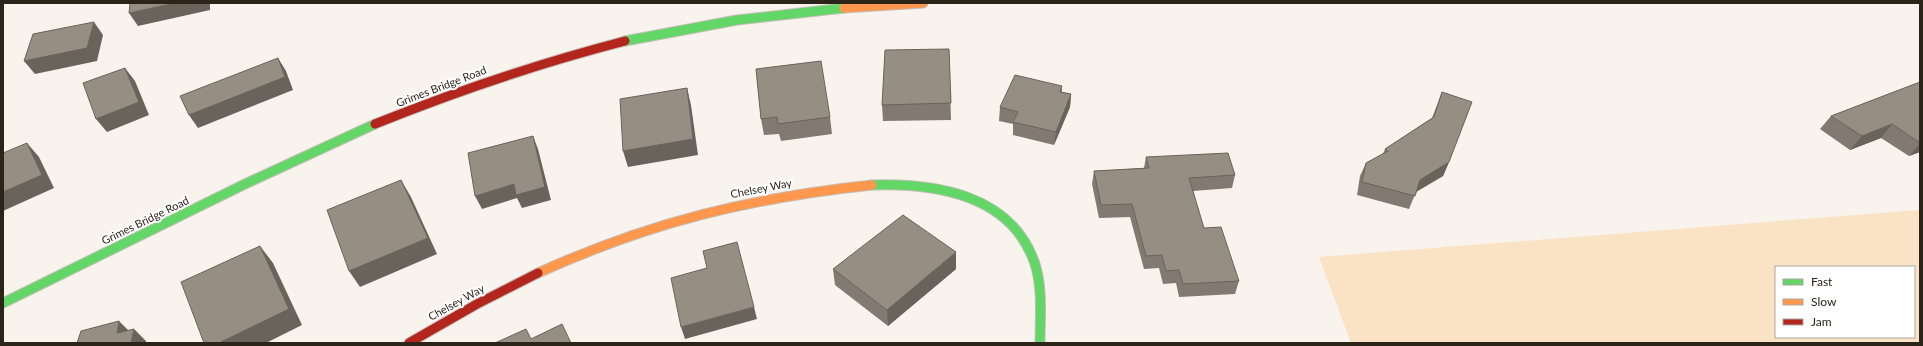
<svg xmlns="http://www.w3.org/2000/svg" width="1923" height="346" font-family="Lato,sans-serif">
	<rect width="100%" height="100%" fill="#f9f3ed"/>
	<path fill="#fae2c4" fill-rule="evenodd" d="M1920,210V343H1351L1319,257ZM1776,267H1914V337H1776Z"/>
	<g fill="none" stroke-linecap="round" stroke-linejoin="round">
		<defs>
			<g id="fast">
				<polyline points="625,41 737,20 844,8"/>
				<path d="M872,185C936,183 1012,195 1035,264C1043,289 1040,317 1040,343"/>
				<polyline points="3,303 245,184 375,124"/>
			</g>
			<g id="slow">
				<polyline points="844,8 923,3"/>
				<path d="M538,273C650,222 750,198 872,185"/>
			</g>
			<g id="jam">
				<path d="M375,124C457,91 540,63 625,41"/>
				<polyline points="409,343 477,304 538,273"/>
			</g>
		</defs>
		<use href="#fast" stroke="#c5beb6" stroke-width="11"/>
		<use href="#slow" stroke="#c5beb6" stroke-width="11"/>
		<use href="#jam" stroke="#c5beb6" stroke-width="11"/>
		<use href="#fast" stroke="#63d668" stroke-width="9"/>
		<use href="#slow" stroke="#ff974d" stroke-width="9"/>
		<use href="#jam" stroke="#b3261e" stroke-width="9"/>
	</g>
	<g fill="#827a71">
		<polygon points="949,49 951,120 883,121 882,105"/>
		<polygon points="756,69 830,117 832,134 781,141 779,134 764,135 761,119"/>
		<polygon points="1920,82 1920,152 1909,156 1881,138 1850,150 1820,129 1831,116"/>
		<polygon points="1062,86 1062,92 1071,94 1070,107 1054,145 1013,135 1013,124 999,121 1000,107"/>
		<polygon points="1442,92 1449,162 1443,176 1416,192 1409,209 1357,195 1360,176 1366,163 1383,154 1385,149 1432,118"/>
		<polygon points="1146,157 1235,175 1232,188 1193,191 1204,228 1239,281 1235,294 1179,297 1176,283 1163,284 1159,268 1144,269 1130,217 1099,218 1092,184 1094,171 1144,168"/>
		<polygon points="833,269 956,269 888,326 835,285"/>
	</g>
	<g fill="#6a635c">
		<polygon points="175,3 210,3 210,10 138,26 129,13"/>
		<polygon points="94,22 103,35 97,61 35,74 24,61"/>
		<polygon points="278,58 286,71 293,90 198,128 189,115"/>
		<polygon points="125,68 135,81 149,115 107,132 96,119"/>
		<polygon points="687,88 691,105 698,155 628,167 623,151"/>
		<polygon points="1071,94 1070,107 1054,145 1056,132"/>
		<polygon points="1892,124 1881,138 1850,150 1862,136"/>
		<polygon points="533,136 538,149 551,200 522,208 517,198 482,209 475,196 514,184"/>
		<polygon points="27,143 39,157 54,188 3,211 3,192"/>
		<polygon points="1920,144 1920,152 1909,156"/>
		<polygon points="1449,162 1443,176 1414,193 1420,180"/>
		<polygon points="401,180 411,197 437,254 360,287 349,271"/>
		<polygon points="260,246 273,263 302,325 266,343 219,343"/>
		<polygon points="956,252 956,269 888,326 887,310"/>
		<polygon points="754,307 757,319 685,339 681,327"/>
		<polygon points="119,321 132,334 117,333"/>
		<polygon points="134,329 146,341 146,343 131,343"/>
	</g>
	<g fill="#978e83" stroke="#6a635c">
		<polygon points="130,3 175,3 129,13"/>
		<polygon points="94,22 87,48 24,61 33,34"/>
		<polygon points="949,49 951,103 882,105 885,50"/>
		<polygon points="278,58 285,77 189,115 180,96"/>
		<polygon points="821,61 830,117 778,124 777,117 761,119 756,69"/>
		<polygon points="125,68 139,102 96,119 83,83"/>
		<polygon points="1015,75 1062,86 1060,92 1071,94 1056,132 1013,122 1018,112 1000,107"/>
		<polygon points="1920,82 1920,143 1892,124 1862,136 1831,116"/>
		<polygon points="687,88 693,139 623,151 620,99"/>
		<polygon points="1442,92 1472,102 1449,162 1420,180 1415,196 1362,182 1366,163 1388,151 1385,149 1434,117"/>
		<polygon points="533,136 545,187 516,195 514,184 475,196 468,153"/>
		<polygon points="27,143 42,175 3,192 3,153"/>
		<polygon points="1228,153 1235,175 1189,178 1204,228 1221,227 1239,281 1183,284 1179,270 1166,271 1162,255 1146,256 1132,204 1101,205 1094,171 1149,168 1146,157"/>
		<polygon points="401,180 428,238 349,271 327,210"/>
		<polygon points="903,215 956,252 887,310 833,269"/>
		<polygon points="737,242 754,307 681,327 671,278 707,268 703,251"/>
		<polygon points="260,246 289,309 219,343 204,343 181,282"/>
		<polygon points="119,321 117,333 134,329 131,343 76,343 77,343 81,331"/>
		<polygon points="562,324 571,343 495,343 526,329 531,339"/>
	</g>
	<g text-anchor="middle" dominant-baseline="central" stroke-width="4" stroke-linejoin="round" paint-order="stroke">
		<g font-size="11" fill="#2c2418" stroke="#fff">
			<text transform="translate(441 86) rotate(-21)">Grimes Bridge Road</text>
			<text transform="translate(761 188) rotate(-11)">Chelsey Way</text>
			<text transform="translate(145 220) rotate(-26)">Grimes Bridge Road</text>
			<text transform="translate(456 302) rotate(-29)">Chelsey Way</text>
		</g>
	</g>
	<rect width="1923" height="346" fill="none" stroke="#2c2418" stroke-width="8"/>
	<rect x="1775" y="266" width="140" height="72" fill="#ffffff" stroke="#aba7a3"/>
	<rect x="1783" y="279" width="20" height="6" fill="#63d668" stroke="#aba7a3"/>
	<text x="1811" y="286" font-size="12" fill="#2c2418">Fast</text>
	<rect x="1783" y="299" width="20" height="6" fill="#ff974d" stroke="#aba7a3"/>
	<text x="1811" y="306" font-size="12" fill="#2c2418">Slow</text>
	<rect x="1783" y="319" width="20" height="6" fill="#b3261e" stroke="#aba7a3"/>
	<text x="1811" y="326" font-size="12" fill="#2c2418">Jam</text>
</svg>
